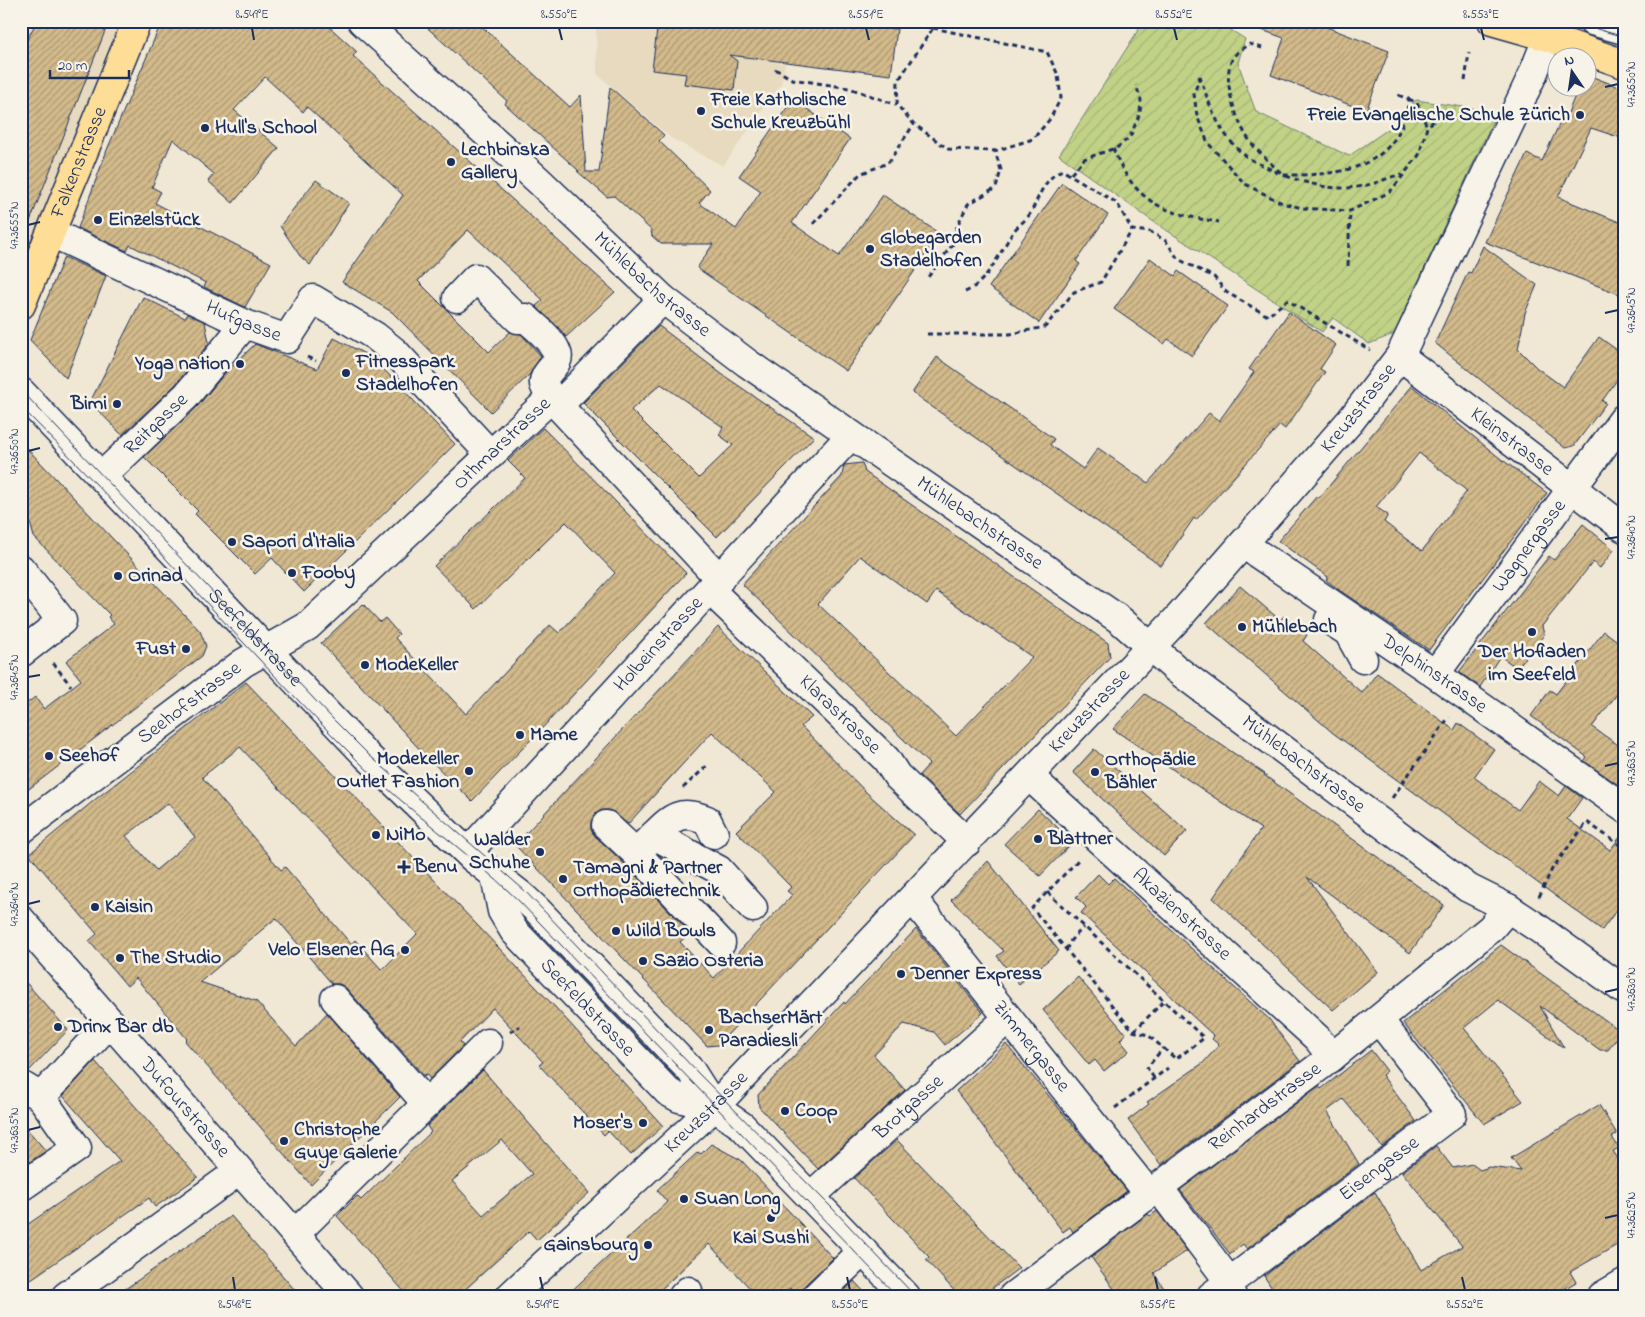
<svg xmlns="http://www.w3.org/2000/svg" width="1645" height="1317" font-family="'Indie Flower',sans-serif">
	<defs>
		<pattern id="garden-furrows" width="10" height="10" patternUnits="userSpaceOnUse" patternTransform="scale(1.25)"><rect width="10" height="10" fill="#c1d286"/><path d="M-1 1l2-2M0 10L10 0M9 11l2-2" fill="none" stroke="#a5b576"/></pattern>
		<pattern id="building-hatch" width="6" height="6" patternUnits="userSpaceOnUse" patternTransform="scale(1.25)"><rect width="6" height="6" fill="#d3ba8a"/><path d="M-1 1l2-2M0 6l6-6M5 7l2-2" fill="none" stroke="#aa9874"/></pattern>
	</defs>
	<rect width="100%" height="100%" fill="#f0e8d5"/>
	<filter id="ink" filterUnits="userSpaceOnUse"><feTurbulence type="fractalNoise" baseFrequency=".02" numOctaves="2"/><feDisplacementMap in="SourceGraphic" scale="10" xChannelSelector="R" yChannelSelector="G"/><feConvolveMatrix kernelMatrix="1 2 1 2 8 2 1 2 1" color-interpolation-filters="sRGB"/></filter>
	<g filter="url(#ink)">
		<g fill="#e7dabe">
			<polygon points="21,21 123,21 21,269"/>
			<polygon points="596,21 775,21 770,60 785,64 781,84 723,166 671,138 597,74"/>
		</g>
		<polygon fill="url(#garden-furrows)" stroke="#6e8072" points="1144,21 1217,21 1245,39 1238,63 1256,112 1349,156 1397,123 1416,100 1497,112 1394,334 1369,344 1333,318 1322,332 1151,220 1059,155"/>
		<g fill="url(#building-hatch)" stroke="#1b2f5e" fill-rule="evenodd">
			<polygon points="37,21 109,21 23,239 21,51"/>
			<polygon points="162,21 323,21 357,52 353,56 615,292 566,337 536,306 543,300 468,230 418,281 489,352 510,332 521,334 541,356 530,374 491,412 392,312 342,282 403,195 307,107 303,112 265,77 234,110 279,148 233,203 208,181 214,174 173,139 152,187 161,192 155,203 271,263 245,307 204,287 206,283 130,245 127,251 78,228 107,150"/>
			<polygon points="420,21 476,21 570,107 581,95 586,172 599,172 610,87 664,135 659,141 710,190 699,203 736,229 761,191 739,176 793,99 850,139 792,223 839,256 883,195 940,234 846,371 697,268 713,244 661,244 652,236 651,230 614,196 607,197 577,171 579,171 505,104 507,101"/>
			<polygon points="658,21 887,21 886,28 897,29 891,75 729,55 737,61 734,90 684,84 686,74 652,70"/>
			<polygon points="1245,21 1311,21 1389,51 1366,111 1271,75 1284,38 1245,24"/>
			<polygon points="1588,75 1624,89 1624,139 1591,128 1558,197 1624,224 1624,296 1485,242 1527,154 1542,161 1565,112 1568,113 1578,88 1588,88"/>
			<polygon points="316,180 349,203 310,265 300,256 280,226"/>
			<polygon points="1062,183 1108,215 1076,261 1080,264 1039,323 989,287"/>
			<polygon points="1483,246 1537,285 1525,313 1518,349 1537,368 1563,387 1599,337 1624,355 1624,370 1602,401 1606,403 1574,446 1565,448 1435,343 1468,272 1471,273"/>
			<polygon points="64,257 106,276 66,378 30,340"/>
			<polygon points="1150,258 1175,276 1178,271 1228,306 1192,356 1168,339 1164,344 1114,309"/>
			<polygon points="143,297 185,318 188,314 205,322 209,343 175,385 122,435 90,402"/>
			<polygon points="1289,312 1336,345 1320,369 1325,372 1285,429 1280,425 1196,520 1194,518 1161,566 912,393 937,357 1054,439 1050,445 1083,469 1098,448 1148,483 1209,413 1219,421 1254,372 1249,369"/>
			<path d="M659,326L723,375L814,437L717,537L583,403ZM661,384L723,427L719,435L733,445L699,478L631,410Z"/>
			<polygon points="334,338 373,358 455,444 304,592 272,558 255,574 195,514 198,511 144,457 197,407 225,373 255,344 317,369"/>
			<path d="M1412,386L1496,455L1547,493L1429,650L1342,592L1326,580L1328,577L1278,541L1317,496L1319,498ZM1419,453L1467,491L1422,551L1384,522L1388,515L1376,507Z"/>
			<polygon points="543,428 686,573 548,722 472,801 424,754 321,643 363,604 380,622 385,618 399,634 395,638 466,714 550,625 559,633 615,573 566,522 476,609 434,566 525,478 508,461"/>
			<polygon points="21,442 200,631 206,646 202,656 21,795 21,708 35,697 44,709 81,680 66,661 114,624 108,617 110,615 34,537 29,519 21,512"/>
			<path d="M862,463L865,472L1108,643L1110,657L960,814L919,775L929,764L742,584L842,476L844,465ZM860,556L927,604L936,591L1032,657L956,736L818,604Z"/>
			<polygon points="1583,524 1614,550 1600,568 1593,562 1542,626 1544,635 1517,668 1500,656 1480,687 1459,672 1549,556 1554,560"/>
			<polygon points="1240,586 1280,620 1284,616 1307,635 1303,641 1362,693 1377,673 1454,730 1458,723 1494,749 1474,777 1518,810 1539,781 1559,796 1566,786 1582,798 1567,819 1610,850 1624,832 1624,900 1602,930 1333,733 1206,623"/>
			<path d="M718,627L812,717L801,726L867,793L914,835L718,1045L707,1046L515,845ZM712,732L776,792L736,831L791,887L787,891L792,895L714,978L680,942L690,933L625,864L595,836L591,830V822L595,814L602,810H609L628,824Z"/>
			<polygon points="1604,631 1624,646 1624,685 1592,727 1624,749 1624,789 1584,761 1587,757 1531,716 1550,690 1556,694"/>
			<path d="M246,682L555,1007L663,1126L631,1155L608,1131L604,1135L539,1065L543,1062L493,1008L460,1042L463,1046L430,1079L426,1074L424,1076L347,989L340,984H332L276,918L200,982L256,1001L296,1046L327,1013L400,1097L311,1185L185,1041L187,1039L136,978L127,986L89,941L97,934L29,854L97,798ZM240,747L417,934L382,970L355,940L351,944L285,867L281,870L202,777ZM168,803L195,837L156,870L126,836Z"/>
			<polygon points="1145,694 1265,774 1264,775 1444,905 1410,953 1307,877 1378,972 1333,1010 1213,898 1261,829 1113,729"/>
			<polygon points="1094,749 1187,831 1164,856 1073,772"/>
			<polygon points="1038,809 1073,842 1040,876 1004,844"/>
			<polygon points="988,861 1059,951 1019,984 997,956 1004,951 951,900"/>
			<polygon points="1098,874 1108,884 1114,878 1269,1019 1300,1061 1161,1165 1128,1120 1149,1104 1147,1102 1203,1063 1219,1045 1212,1039 1214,1036 1081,913 1086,907 1076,897"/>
			<polygon points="916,929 983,1013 945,1045 934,1032 904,1024 874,1055 905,1090 818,1169 759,1107 758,1095 844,1002 845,1004"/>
			<polygon points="1501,945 1622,1032 1608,1050 1600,1050 1540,1006 1564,1048 1498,1000 1464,1028 1523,1101 1484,1124 1403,1023"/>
			<polygon points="21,977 68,1030 29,1071 21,1069"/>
			<polygon points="1078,977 1126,1034 1120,1040 1129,1051 1104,1071 1095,1060 1089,1065 1043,1010"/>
			<polygon points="1006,1044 1127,1191 1073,1232 1070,1227 1063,1232 956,1091"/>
			<polygon points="1371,1050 1387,1071 1382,1075 1416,1121 1382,1147 1343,1099 1327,1111 1359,1164 1247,1249 1243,1244 1230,1254 1180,1190 1319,1086 1321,1089"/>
			<polygon points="95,1061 198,1177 155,1207 149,1198 21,1286 21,1229 120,1161 63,1096"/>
			<path d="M483,1070L589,1193L537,1240L529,1231L458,1296H408L337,1216L357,1196L361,1200L431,1132L427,1126ZM502,1140L532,1174L483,1215L452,1181Z"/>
			<polygon points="1599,1105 1617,1134 1612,1137 1619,1148 1613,1151 1624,1168 1624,1241 1570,1272 1576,1282 1552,1296 1277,1296 1264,1276 1375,1192 1421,1270 1462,1246 1402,1172 1436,1146 1453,1168 1472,1164 1480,1170 1489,1167 1521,1171 1511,1158"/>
			<polygon points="21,1122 46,1151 21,1168"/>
			<polygon points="897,1140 1019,1268 982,1296 959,1296 926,1260 929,1257 854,1178"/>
			<polygon points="711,1144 741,1160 833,1258 805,1285 801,1296 798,1296 790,1288 781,1296 757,1296 709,1244 654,1296 566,1296 667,1202 657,1190 698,1152 701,1154"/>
			<polygon points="1157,1211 1187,1251 1154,1273 1169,1296 1119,1296 1091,1257 1148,1214 1150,1216"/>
			<polygon points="231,1216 300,1296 115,1296"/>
			<polygon points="854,1281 868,1296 839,1296"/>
		</g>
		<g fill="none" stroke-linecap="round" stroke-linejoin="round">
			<defs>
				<g id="minor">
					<path id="s1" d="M362,21L538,180L663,299L747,363L1120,620L1176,669L1468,888L1508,908L1538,928L1624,990"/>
					<polyline points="1592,21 1624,30"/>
					<path id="s2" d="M52,233L245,324L287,339L313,299L375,336L395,352L490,454"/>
					<path d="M457,298L476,278L518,319L526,318C536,328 552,339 557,353C562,364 542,372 544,384C545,388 549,394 551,398"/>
					<path id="s3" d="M1400,356L1624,528"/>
					<path id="s4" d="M21,392L367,756L473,858L522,896L537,910L691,1071L714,1107"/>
					<polyline points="559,405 663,299"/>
					<path id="s5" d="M102,476L186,396L245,324"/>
					<path id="s6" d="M1243,544L1435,674L1624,808"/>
					<polyline points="21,569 62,621 21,653"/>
					<path id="s7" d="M710,590L886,759L897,776L967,842"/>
					<polyline points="1329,620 1348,632 1363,659"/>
					<path id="s8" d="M1435,674L1624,418"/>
					<path id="s9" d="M1029,776L1317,1038L1332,1057"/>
					<polyline points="606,825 636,853 654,835 719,870 753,908"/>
					<path id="s10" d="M21,830L243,663L308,626L551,398L720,579"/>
					<path d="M654,835C672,817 681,809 707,820L714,834"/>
					<path id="s11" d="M468,852L851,435"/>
					<polyline points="636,853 721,943"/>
					<path id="s12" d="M495,876L502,911L514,931L668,1092L679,1098L714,1107L742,1126L906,1296"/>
					<path id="s13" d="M913,899L1149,1194"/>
					<path id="s14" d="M21,920L349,1296"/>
					<polyline points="335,999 427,1104"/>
					<polyline points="21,1085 41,1097 110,1022"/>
					<polyline points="21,1187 77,1148 41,1097"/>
					<polyline points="1158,1187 1222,1272 1232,1296"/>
					<path id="s15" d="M811,1196L1008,1018"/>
					<polyline points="295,1234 488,1043"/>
					<polyline points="66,1296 239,1171"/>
					<path id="s16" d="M510,1296L714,1107L1179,617L1351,420L1400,356L1533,74L1554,21"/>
					<polyline points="683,1296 688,1291"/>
					<polyline points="816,1296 863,1251"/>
					<path id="s17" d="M1013,1296L1332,1057L1491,928L1508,908"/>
					<path id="s18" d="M1211,1296L1452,1114L1379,1020"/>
					<polyline points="1602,1296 1624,1283"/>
				</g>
				<g id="major">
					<polyline points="1492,21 1548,37 1624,64"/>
					<path id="s19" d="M21,305L137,21"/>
				</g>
			</defs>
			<use href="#minor" stroke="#1b2f5e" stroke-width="31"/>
			<use href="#major" stroke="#1b2f5e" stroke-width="31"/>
			<g stroke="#1b2f5e" stroke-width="3" stroke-dasharray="5 4" stroke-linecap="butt">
				<polyline points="899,21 933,28 898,81 897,105 914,124 948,149 995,151 1001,170 996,188 968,204 957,226 953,244 928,277"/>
				<polyline points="933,28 1047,52 1058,75 1061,98 1050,119 1033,139 995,151"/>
				<path d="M1262,48L1250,44C1246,47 1241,49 1237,53C1218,70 1235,117 1246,135C1255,150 1271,163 1283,175C1342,176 1399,169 1409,99L1395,94"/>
				<polyline points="775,69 792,79 849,88 897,105"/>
				<polyline points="1200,76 1194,94 1197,116 1208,143 1245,184 1282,203 1302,208 1350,211 1390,192 1419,155 1427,127 1448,108"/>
				<path d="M1200,76C1209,105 1219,133 1243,154C1253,162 1267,167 1278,173"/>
				<polyline points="1465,81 1469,53"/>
				<polyline points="1409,99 1417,103 1427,127"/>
				<path d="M1113,148C1134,203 1165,214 1219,222"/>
				<polyline points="1071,174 1084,159 1118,147 1130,137 1140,113 1141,100 1136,85"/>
				<path d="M1286,176C1319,187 1341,193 1375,183C1384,180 1392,176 1401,175"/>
				<polyline points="813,224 860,174 888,163 914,124"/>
				<polyline points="1348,266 1350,211"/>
				<path d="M965,292C988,282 1000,252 1013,232C1018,225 1027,220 1031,212C1040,195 1044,179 1062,170L1117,203L1132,230L1151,232L1166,241L1178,259L1214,277L1226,292L1268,316L1287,300L1370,350"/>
				<polyline points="927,334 1010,334 1045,327 1074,292 1101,282 1132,230"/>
				<polyline points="307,357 316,361"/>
				<polyline points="53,663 71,686"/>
				<polyline points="683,788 707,766"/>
				<polyline points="1392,798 1449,717"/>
				<polyline points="1047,892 1204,1038 1176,1059 1148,1035 1133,1031 1032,908 1080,858"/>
				<polyline points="1539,897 1552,869 1587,822 1624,848"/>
				<polyline points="1066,950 1071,940 1084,927"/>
				<polyline points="1134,1031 1164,1001"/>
				<polyline points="510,1032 520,1026"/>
				<polyline points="1154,1078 1147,1068 1163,1048"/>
				<polyline points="1115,1108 1168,1068"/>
			</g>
			<use href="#minor" stroke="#f7f3e8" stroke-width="28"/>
			<use href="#major" stroke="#fedd96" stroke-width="28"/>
			<g stroke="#1b2f5e" stroke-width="1">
				<polyline points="1570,21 1624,37"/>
				<polyline points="1614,21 1624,24"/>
				<polyline points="21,390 333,719 369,755 524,890 699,1074 833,1209 915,1296"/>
				<path d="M21,407C137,522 242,647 358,761C408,811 467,851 518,900L897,1296"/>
			</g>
		</g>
	</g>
	<path fill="none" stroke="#1b2f5e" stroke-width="2" d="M252,28L254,40M559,28L562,40M866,28L869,40M1174,28L1177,40M1481,28L1484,40M1605,87L1618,84M28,225L40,222M1605,313L1618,310M28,451L40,448M1605,539L1618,537M28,677L40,675M1605,766L1618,763M28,904L40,901M1605,992L1618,989M28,1130L40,1127M1605,1218L1618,1215M233,1277L235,1290M540,1277L543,1290M847,1277L850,1290M1155,1277L1158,1290M1462,1277L1465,1290"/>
	<g fill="#1b2f5e" stroke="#f7f3e8" stroke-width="2">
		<circle cx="701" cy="111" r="5"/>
		<circle cx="1580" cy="115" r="5"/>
		<circle cx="205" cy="128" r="5"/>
		<circle cx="451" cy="162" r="5"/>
		<circle cx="98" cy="220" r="5"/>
		<circle cx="870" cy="249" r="5"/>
		<circle cx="240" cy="364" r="5"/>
		<circle cx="346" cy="373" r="5"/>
		<circle cx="117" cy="404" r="5"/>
		<circle cx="232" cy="542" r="5"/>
		<circle cx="292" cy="573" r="5"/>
		<circle cx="118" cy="576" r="5"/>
		<circle cx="1242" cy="627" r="5"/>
		<circle cx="1532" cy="632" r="5"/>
		<circle cx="186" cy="649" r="5"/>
		<circle cx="365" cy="665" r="5"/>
		<circle cx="520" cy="735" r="5"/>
		<circle cx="49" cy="756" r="5"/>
		<circle cx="469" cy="771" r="5"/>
		<circle cx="1095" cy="772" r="5"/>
		<circle cx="376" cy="835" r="5"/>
		<circle cx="1038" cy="839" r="5"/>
		<circle cx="540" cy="852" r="5"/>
		<path d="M401.5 859.5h5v5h5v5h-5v5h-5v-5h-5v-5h5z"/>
		<circle cx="563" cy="879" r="5"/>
		<circle cx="95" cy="907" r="5"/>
		<circle cx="616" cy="931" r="5"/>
		<circle cx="405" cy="950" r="5"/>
		<circle cx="120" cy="958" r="5"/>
		<circle cx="643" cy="961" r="5"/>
		<circle cx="901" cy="974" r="5"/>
		<circle cx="58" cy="1027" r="5"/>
		<circle cx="709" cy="1030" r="5"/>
		<circle cx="785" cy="1111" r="5"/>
		<circle cx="643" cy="1123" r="5"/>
		<circle cx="284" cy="1141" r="5"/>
		<circle cx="684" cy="1199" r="5"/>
		<circle cx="771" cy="1218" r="5"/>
		<circle cx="648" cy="1245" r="5"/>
	</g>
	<g text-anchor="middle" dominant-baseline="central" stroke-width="5" stroke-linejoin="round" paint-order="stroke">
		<g font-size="20" font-weight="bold" fill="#1b2f5e" stroke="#f7f3e8" text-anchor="start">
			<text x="711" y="100">Freie Katholische<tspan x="711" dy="23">Schule Kreuzbühl</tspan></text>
			<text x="1570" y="115" text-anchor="end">Freie Evangelische Schule Zürich</text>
			<text x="215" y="128">Hull's School</text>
			<text x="461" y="150">Lechbinska<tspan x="461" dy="23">Gallery</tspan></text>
			<text x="108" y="220">Einzelstück</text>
			<text x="880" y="238">Globegarden<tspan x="880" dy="23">Stadelhofen</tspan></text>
			<text x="356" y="362">Fitnesspark<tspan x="356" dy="23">Stadelhofen</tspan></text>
			<text x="230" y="364" text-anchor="end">Yoga nation</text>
			<text x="107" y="404" text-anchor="end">Bimi</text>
			<text x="242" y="542">Sapori d'Italia</text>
			<text x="302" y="573">Fooby</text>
			<text x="128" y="576">Orinad</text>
			<text x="1252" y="627">Mühlebach</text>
			<text x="176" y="649" text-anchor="end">Fust</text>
			<text x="1532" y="652" text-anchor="middle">Der Hofladen<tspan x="1532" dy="23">im Seefeld</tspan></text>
			<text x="375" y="665">ModeKeller</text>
			<text x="530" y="735">Mame</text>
			<text x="59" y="756">Seehof</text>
			<text x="459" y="759" text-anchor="end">Modekeller<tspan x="459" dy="23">Outlet Fashion</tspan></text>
			<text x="1105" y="760">Orthopädie<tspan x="1105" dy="23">Bähler</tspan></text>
			<text x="386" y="835">NiMo</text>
			<text x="1048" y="839">Blattner</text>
			<text x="530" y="840" text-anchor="end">Walder<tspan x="530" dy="23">Schuhe</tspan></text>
			<text x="414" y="867">Benu</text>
			<text x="573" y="868">Tamagni &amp; Partner<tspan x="573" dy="23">Orthopädietechnik</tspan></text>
			<text x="105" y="907">Kaisin</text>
			<text x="626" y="931">Wild Bowls</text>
			<text x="395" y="950" text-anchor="end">Velo Elsener AG</text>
			<text x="130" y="958">The Studio</text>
			<text x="653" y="961">Sazio Osteria</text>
			<text x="911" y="974">Denner Express</text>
			<text x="719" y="1018">BachserMärt<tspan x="719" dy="23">Paradiesli</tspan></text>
			<text x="68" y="1027">Drinx Bar db</text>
			<text x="795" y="1111">Coop</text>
			<text x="633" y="1123" text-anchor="end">Moser's</text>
			<text x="294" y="1130">Christophe<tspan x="294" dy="23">Guye Galerie</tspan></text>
			<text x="694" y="1199">Suan Long</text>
			<text x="771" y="1238" text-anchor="middle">Kai Sushi</text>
			<text x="638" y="1245" text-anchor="end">Gainsbourg</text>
		</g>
		<g font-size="20" fill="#1b2f5e" stroke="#f7f3e8">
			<text stroke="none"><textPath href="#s19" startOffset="154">Falkenstrasse</textPath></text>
			<text stroke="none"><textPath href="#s1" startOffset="392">Mühlebachstrasse</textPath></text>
			<text stroke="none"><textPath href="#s2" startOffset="211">Hufgasse</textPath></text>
			<text stroke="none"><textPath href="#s16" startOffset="1229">Kreuzstrasse</textPath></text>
			<text stroke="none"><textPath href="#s5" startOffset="75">Reitgasse</textPath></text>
			<text stroke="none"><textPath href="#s3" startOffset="141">Kleinstrasse</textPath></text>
			<text stroke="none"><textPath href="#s10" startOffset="619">Othmarstrasse</textPath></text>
			<text stroke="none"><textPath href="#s1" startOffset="798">Mühlebachstrasse</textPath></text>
			<text stroke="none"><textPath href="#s8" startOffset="159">Wagnergasse</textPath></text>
			<text stroke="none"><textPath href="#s4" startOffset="339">Seefeldstrasse</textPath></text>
			<text stroke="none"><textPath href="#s11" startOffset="282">Holbeinstrasse</textPath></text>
			<text stroke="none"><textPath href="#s6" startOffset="231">Delphinstrasse</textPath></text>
			<text stroke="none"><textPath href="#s10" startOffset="211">Seehofstrasse</textPath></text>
			<text stroke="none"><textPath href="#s16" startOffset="824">Kreuzstrasse</textPath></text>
			<text stroke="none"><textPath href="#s7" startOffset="180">Klarastrasse</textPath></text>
			<text stroke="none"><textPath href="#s1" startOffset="1202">Mühlebachstrasse</textPath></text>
			<text stroke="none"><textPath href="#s9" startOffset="206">Akazienstrasse</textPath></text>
			<text stroke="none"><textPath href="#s12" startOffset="165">Seefeldstrasse</textPath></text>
			<text stroke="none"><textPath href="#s13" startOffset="189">Zimmergasse</textPath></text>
			<text stroke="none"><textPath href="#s15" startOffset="132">Brotgasse</textPath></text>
			<text stroke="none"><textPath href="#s17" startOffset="315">Reinhardstrasse</textPath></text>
			<text stroke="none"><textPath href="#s14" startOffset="249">Dufourstrasse</textPath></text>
			<text stroke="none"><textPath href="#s16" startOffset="269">Kreuzstrasse</textPath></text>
			<text stroke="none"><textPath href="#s18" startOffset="211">Eisengasse</textPath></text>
		</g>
	</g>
	<rect width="1645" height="1317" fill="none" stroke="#f7f3e8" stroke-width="55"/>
	<g transform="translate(1572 72) rotate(347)"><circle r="24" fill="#f7f3e8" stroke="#9fa5b1"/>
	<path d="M0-4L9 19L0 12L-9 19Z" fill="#1b2f5e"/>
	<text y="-8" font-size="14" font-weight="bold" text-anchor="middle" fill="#1b2f5e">N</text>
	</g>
	<path d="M50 70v8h79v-8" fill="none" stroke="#1b2f5e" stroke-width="2.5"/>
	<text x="58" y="70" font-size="15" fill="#1b2f5e" stroke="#f7f3e8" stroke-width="4" paint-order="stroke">20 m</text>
	<rect x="28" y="28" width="1590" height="1262" fill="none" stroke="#1b2f5e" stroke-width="2"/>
	<g font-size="12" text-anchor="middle" fill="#1b2f5e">
		<text x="252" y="18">8.549°E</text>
		<text x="559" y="18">8.550°E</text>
		<text x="866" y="18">8.551°E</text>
		<text x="1174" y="18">8.552°E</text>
		<text x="1481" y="18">8.553°E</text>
		<text transform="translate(1631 84) rotate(-90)" y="4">47.3650°N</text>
		<text transform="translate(14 225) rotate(-90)" y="4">47.3655°N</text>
		<text transform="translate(1631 310) rotate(-90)" y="4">47.3645°N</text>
		<text transform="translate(14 451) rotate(-90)" y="4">47.3650°N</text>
		<text transform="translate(1631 537) rotate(-90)" y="4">47.3640°N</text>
		<text transform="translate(14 677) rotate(-90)" y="4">47.3645°N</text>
		<text transform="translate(1631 763) rotate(-90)" y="4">47.3635°N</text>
		<text transform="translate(14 904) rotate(-90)" y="4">47.3640°N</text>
		<text transform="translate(1631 989) rotate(-90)" y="4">47.3630°N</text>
		<text transform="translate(14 1130) rotate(-90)" y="4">47.3635°N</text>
		<text transform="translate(1631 1215) rotate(-90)" y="4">47.3625°N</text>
		<text x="235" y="1308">8.548°E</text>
		<text x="543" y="1308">8.549°E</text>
		<text x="850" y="1308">8.550°E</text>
		<text x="1158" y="1308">8.551°E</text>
		<text x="1465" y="1308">8.552°E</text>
	</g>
</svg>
